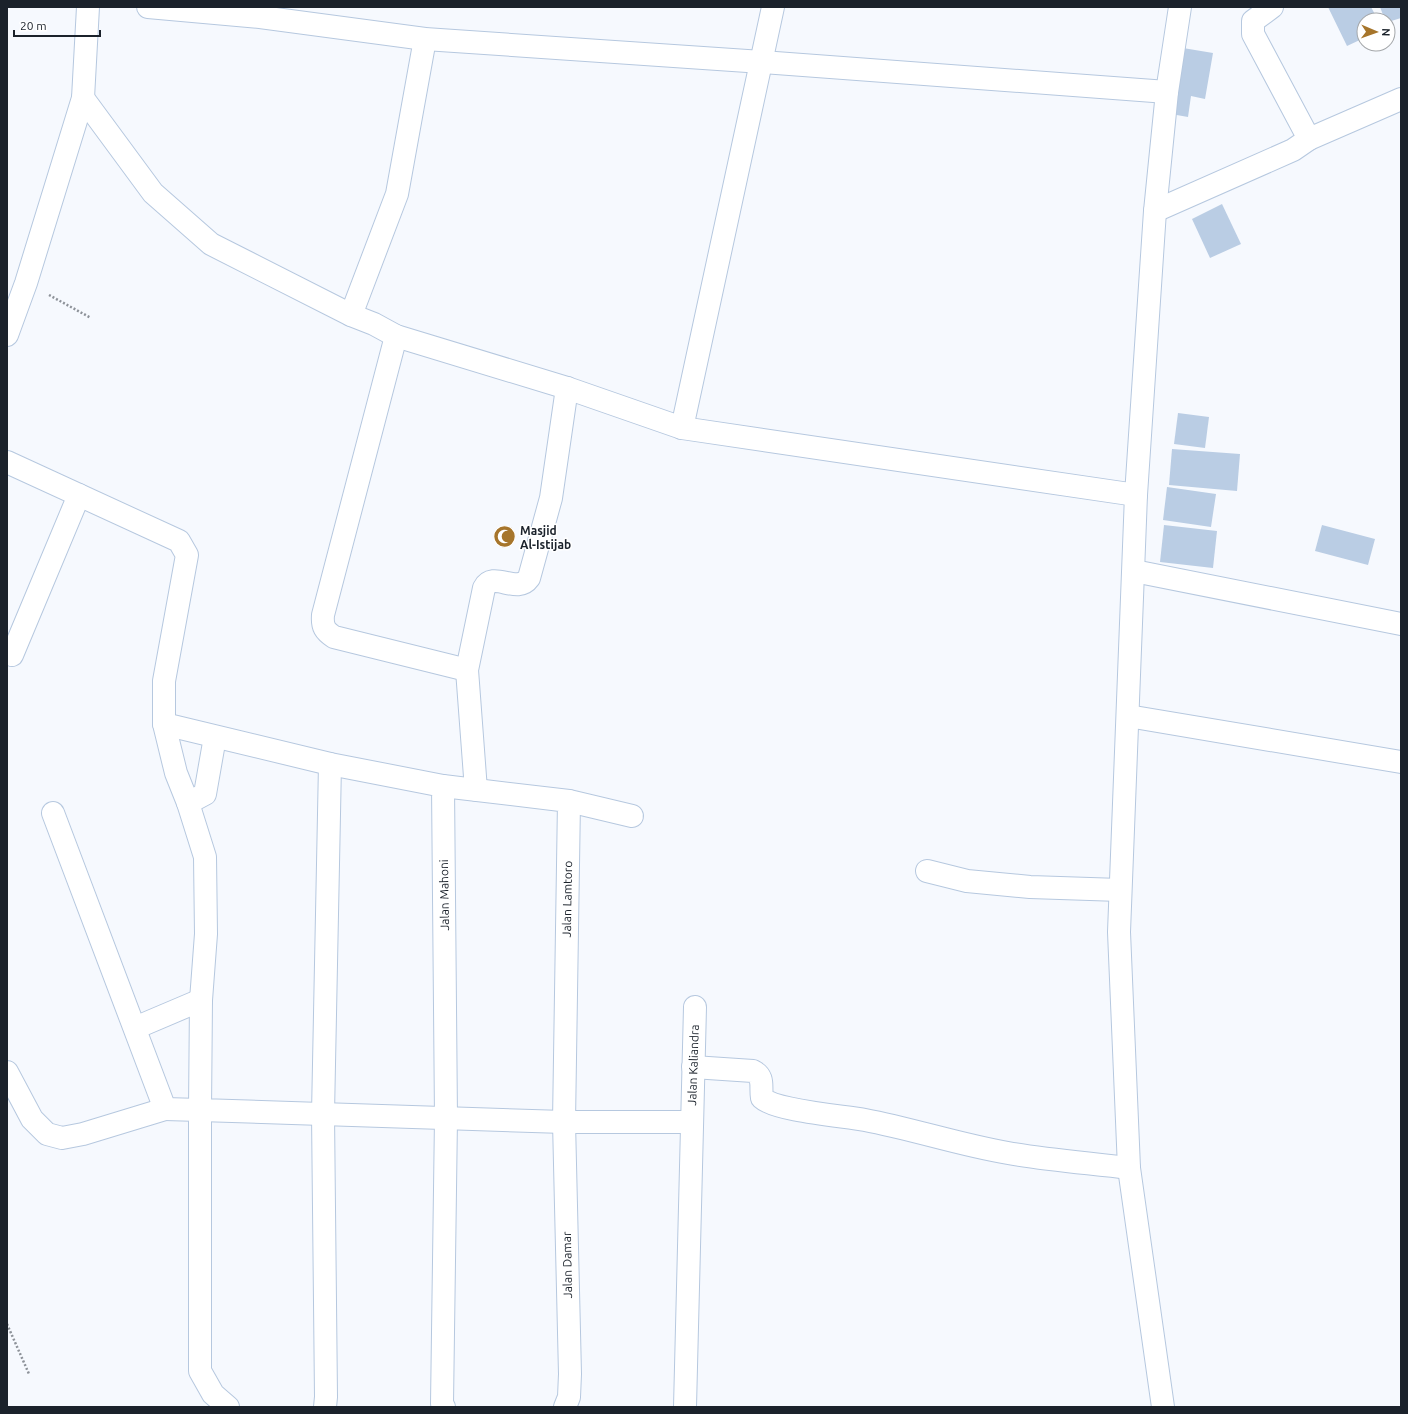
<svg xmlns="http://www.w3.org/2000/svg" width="1408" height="1414" font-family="Ubuntu,sans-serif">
	<rect width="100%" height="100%" fill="#f6f9fe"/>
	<g fill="#bacde4">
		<polygon points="1328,7 1371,7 1378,20 1364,20 1364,38 1347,46"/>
		<polygon points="1380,7 1401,7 1401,18 1388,22 1388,20 1385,20"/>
		<polygon points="1183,48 1213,53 1205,99 1191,96 1188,117 1171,114"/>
		<polygon points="1222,204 1241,244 1210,258 1192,219"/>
		<polygon points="1178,413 1209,417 1205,448 1174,444"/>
		<polygon points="1172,449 1240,454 1237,491 1169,485"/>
		<polygon points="1167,487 1216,494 1211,527 1163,520"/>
		<polygon points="1164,525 1217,531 1213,568 1160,562"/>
		<polygon points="1322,525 1375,539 1368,565 1315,551"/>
	</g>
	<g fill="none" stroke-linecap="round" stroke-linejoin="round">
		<defs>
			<g id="minor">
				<polyline points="148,7 260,17 425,39 762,62 1167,92 1180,7"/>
				<polyline points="83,98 153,193 211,244 351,315 374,324 396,336 567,388 682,428 773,7"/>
				<polyline points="1309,139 1401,99"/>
				<polyline points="1155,211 1293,150 1309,139 1253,34 1253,21 1272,7"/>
				<polyline points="351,315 397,194 425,39"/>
				<polyline points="7,335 26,283 83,98 88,7"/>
				<path d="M396,336L323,615C322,627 325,631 334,637L467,670"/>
				<polyline points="682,428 1136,495 1155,211 1167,92"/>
				<polyline points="7,462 179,541 187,555 164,681 164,724 176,773 188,803 205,857 206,934 201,1000 200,1110 564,1122 691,1122"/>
				<polyline points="1136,495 1119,932 1129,1168 1163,1407"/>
				<polyline points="1134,571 1401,624"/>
				<polyline points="12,655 79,495"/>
				<polyline points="1128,716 1401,762"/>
				<polyline points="164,724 330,764 323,1114 326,1397 325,1407"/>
				<polyline points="330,764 443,786 446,1118 442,1404 444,1407"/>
				<polyline points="443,786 569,801 564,1122 570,1374 569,1397 565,1407"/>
				<path d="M476,790L467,670L484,588C493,570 517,595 529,578L551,498L567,388"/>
				<polyline points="569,801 632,816"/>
				<polyline points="188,803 205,794 215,737"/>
				<polyline points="53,813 165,1109 200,1110 200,1371 213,1394 228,1407"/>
				<polyline points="927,871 967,881 1030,887 1120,890"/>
				<polyline points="135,1028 201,1000"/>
				<path d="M693,1067L753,1071C765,1077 760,1087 762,1098C776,1111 844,1116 865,1120C913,1129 960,1145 1008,1153C1048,1160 1089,1163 1129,1168"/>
				<polyline points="7,1072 32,1119 47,1134 62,1138 83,1134 165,1109"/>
				<polyline points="685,1407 695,1007"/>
			</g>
		</defs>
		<use href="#minor" stroke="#b6c8df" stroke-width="24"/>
		<g stroke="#8d9299" stroke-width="2.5" stroke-dasharray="2 2" stroke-linecap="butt">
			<polyline points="49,295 91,318"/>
			<polyline points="7,1324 29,1374"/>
		</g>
		<use href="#minor" stroke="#fff" stroke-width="22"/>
	</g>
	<defs>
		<symbol id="mosque-disc" viewBox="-11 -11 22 22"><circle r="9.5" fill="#a6752b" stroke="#fff"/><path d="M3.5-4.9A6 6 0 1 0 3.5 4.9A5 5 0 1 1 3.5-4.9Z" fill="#fff"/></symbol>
	</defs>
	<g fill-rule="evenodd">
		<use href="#mosque-disc" x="492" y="524" width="25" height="25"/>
	</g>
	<g text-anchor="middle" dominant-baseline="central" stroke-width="3" stroke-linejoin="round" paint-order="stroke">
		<g font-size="12" font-weight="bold" fill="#1b222b" stroke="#fff" text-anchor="start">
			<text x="520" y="530">Masjid<tspan x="520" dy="14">Al-Istijab</tspan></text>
		</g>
		<g font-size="12" fill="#1b222b" stroke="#fff">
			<text transform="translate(444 895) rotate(-91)">Jalan Mahoni</text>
			<text transform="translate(567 899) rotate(-89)">Jalan Lamtoro</text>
			<text transform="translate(693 1065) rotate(-88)">Jalan Kaliandra</text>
			<text transform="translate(567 1265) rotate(-91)">Jalan Damar</text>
		</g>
	</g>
	<rect width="1408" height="1414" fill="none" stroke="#1b222b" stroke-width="16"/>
	<g transform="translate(1376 32) rotate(92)"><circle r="19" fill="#ffffff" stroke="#a4a7aa"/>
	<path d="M0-3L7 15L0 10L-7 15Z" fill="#a6752b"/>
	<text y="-6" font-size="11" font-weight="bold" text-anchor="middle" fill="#1b222b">N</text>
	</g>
	<path d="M14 30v6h86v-6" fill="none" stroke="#1b222b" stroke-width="2"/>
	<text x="20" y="30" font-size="12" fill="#1b222b" stroke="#ffffff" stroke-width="3" paint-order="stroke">20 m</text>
</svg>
